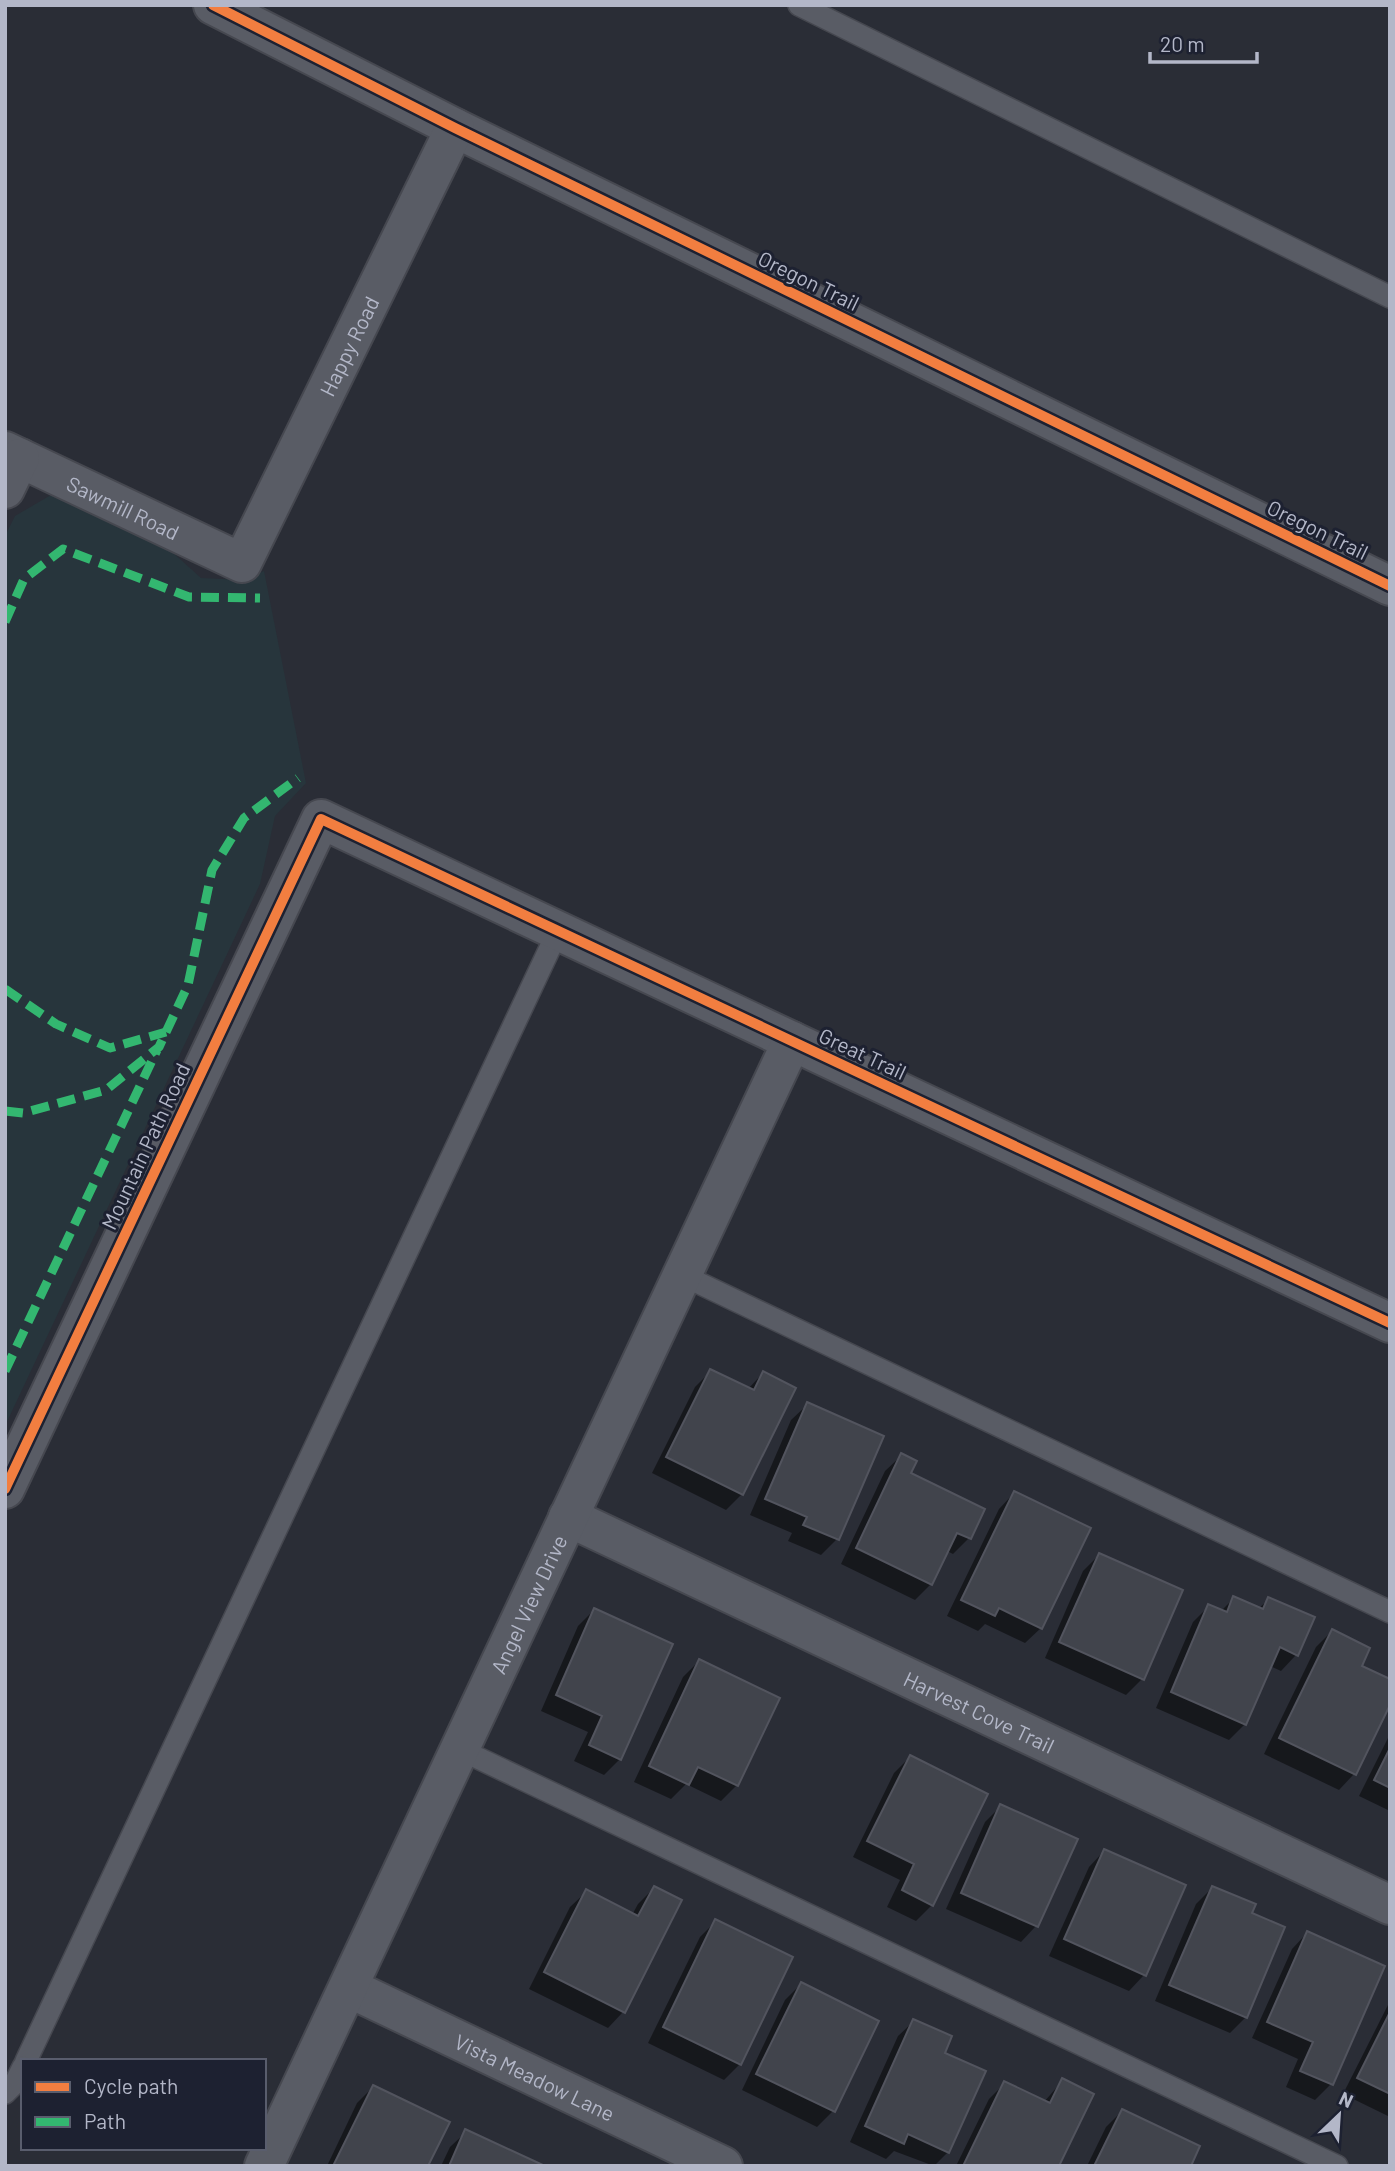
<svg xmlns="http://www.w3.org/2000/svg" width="1395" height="2171" font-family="Barlow,sans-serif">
	<rect width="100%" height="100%" fill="#2a2d36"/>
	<polygon fill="#27353c" points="51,495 171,551 201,578 244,580 264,571 306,783 275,816 260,884 5,1426 5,536 15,516"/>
	<g fill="#0007">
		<polygon points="711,1371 748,1389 763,1373 742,1494 726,1510 652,1473 695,1387"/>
		<polygon points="807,1405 837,1539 821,1555 788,1541 792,1533 750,1515 791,1420"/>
		<polygon points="901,1456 909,1474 969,1538 953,1554 947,1551 931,1584 915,1600 841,1564 885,1471"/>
		<polygon points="1014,1493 1041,1628 1025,1643 985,1624 978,1631 947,1616 999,1509"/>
		<polygon points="1099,1555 1142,1679 1126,1695 1045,1658 1083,1571"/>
		<polygon points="1234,1598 1258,1609 1269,1599 1296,1655 1281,1671 1270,1666 1245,1724 1229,1740 1156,1708 1193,1622 1209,1606 1221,1611"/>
		<polygon points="594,1610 620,1759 604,1775 574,1761 588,1732 541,1711 578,1626"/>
		<polygon points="1332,1631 1359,1667 1354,1774 1339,1790 1264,1754 1316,1647"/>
		<polygon points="699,1661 737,1785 721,1801 686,1784 671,1799 634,1782 683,1677"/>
		<polygon points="1390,1734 1390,1811 1359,1796"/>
		<polygon points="910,1757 932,1905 916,1921 887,1907 900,1880 853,1857 894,1773"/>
		<polygon points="1001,1806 1036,1926 1021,1942 946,1909 985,1822"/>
		<polygon points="1104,1851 1144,1975 1129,1991 1049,1956 1089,1867"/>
		<polygon points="654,1888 680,1901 623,2012 608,2028 529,1989 570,1907 586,1892 632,1915 638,1904"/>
		<polygon points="1212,1888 1250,1914 1246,2017 1230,2033 1155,2001 1196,1904"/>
		<polygon points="716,1921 740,2064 724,2080 648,2043 700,1937"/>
		<polygon points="1307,1933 1331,2084 1315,2100 1286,2087 1298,2059 1252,2038 1292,1949"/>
		<polygon points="801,1984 833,2111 817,2127 742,2090 785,2000"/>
		<polygon points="1390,2001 1390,2117 1343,2094"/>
		<polygon points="914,2021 943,2054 948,2152 934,2166 894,2151 886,2159 850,2142 898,2036"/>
		<polygon points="1063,2080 1057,2166 956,2166 989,2099 1005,2083 1044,2102"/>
		<polygon points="373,2087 426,2166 327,2166 357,2103"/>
		<polygon points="1122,2111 1189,2166 1087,2166 1106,2127"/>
		<polygon points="466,2132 540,2166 441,2166 450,2147"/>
	</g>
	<g fill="#41444c" stroke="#52545e" stroke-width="2">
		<polygon points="710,1369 754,1390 763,1371 796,1388 743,1495 666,1457"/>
		<polygon points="807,1402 884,1436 839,1540 803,1525 807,1517 765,1499"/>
		<polygon points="901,1453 917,1461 911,1473 985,1509 971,1539 957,1533 932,1585 856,1548"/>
		<polygon points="1014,1491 1091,1528 1042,1629 999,1608 995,1616 961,1600"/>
		<polygon points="1099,1553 1183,1590 1144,1680 1059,1642"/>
		<polygon points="1233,1596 1263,1609 1268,1597 1315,1617 1298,1656 1280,1647 1246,1725 1171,1692 1208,1604 1227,1612"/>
		<polygon points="594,1608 673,1644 621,1760 589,1745 602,1716 556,1695"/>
		<polygon points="1332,1629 1370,1648 1362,1666 1390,1679 1390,1705 1356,1775 1279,1738"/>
		<polygon points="699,1659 780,1698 738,1786 698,1767 689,1785 649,1766"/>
		<polygon points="1390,1748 1390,1788 1374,1780"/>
		<polygon points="910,1755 988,1794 933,1906 902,1890 914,1864 867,1841"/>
		<polygon points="1000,1804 1078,1839 1038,1927 961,1893"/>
		<polygon points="1104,1849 1186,1885 1146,1976 1064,1939"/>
		<polygon points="654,1886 682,1900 625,2013 544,1972 586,1889 638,1916"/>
		<polygon points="1212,1886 1256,1904 1252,1913 1285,1927 1247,2018 1169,1985"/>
		<polygon points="715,1919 793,1957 741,2065 663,2027"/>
		<polygon points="1307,1931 1385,1966 1333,2085 1300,2071 1313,2042 1267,2022"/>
		<polygon points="801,1982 879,2021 835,2112 756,2074"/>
		<polygon points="1390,2012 1390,2094 1357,2078"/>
		<polygon points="913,2019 952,2036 945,2053 986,2071 949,2153 908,2134 904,2144 865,2126"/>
		<polygon points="1062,2078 1094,2094 1059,2166 963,2166 1004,2081 1050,2103"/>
		<polygon points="373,2085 450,2122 428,2166 333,2166"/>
		<polygon points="1122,2109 1200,2146 1191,2166 1094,2166"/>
		<polygon points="465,2129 545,2166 449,2166"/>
	</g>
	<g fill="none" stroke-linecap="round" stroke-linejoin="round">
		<defs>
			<g id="service">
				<polyline points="799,5 1390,297"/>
				<polyline points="682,1275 1390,1612"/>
				<polyline points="459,1749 1337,2166"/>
				<polyline points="26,2061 558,931"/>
				<polyline points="5,2093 15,2083 23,2067"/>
			</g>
			<g id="minor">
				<polyline points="213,5 455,128 1390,586"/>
				<path id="s1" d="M5,451L242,563L455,128"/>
				<polyline points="5,489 20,458"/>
				<polyline points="5,1489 321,819 1390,1323"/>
				<path id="s2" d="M568,1517L1390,1905"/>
				<path id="s3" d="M349,1988L723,2166"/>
				<path id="s4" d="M264,2166L792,1041"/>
			</g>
		</defs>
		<use href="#service" stroke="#464850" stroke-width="24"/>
		<use href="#minor" stroke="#464850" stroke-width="42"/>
		<use href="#service" stroke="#595c65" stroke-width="21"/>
		<use href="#minor" stroke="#595c65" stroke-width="38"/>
		<g stroke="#33b770" stroke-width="9" stroke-dasharray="18 9" stroke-linecap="butt">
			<polyline points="5,622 24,579 63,549 189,597 260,598"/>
			<polyline points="5,989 56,1024 110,1048 166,1032"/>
			<polyline points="5,1111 23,1113 106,1090 159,1047 188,985 212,870 244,818 298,778"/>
			<polyline points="5,1371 157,1050"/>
		</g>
		<defs>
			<g id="cycleway">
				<polyline points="213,5 455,128 1390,586"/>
				<polyline points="5,1489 321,819 1390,1323"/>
			</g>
		</defs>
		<use href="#cycleway" stroke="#1d2131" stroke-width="15"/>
		<use href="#cycleway" stroke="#f27e40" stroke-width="10"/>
	</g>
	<g text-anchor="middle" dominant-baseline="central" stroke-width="6" stroke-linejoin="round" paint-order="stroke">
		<g font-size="21" fill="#b3b7c8" stroke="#1d2131">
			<text transform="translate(809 280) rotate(26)">Oregon Trail</text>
			<text stroke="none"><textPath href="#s1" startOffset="504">Happy Road</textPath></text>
			<text stroke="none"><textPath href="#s1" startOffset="131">Sawmill Road</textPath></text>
			<text transform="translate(1318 529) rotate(26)">Oregon Trail</text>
			<text transform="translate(863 1053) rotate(25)">Great Trail</text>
			<text transform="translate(145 1146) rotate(-65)">Mountain Path Road</text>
			<text stroke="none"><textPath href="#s4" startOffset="621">Angel View Drive</textPath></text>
			<text stroke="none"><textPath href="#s2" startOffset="455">Harvest Cove Trail</textPath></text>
			<text stroke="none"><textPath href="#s3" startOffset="206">Vista Meadow Lane</textPath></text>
		</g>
	</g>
	<rect width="1395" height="2171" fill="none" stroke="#b3b7c8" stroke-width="14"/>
	<rect x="21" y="2059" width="245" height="91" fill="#1d2131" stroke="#595d6d" stroke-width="2"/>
	<rect x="35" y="2082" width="35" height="10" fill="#f27e40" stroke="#595d6d" stroke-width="2"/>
	<text x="84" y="2094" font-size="21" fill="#b3b7c8">Cycle path</text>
	<rect x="35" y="2117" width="35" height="10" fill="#33b770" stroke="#595d6d" stroke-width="2"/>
	<text x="84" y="2129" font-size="21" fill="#b3b7c8">Path</text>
	<g transform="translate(1339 2115) rotate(25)" stroke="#1d2131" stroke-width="5" paint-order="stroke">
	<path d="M0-5L12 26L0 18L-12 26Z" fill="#b3b7c8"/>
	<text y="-10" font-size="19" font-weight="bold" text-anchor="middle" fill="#b3b7c8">N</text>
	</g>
	<path d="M1150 52v10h107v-10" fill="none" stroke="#b3b7c8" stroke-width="3.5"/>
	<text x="1160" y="52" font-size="21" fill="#b3b7c8" stroke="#1d2131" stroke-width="5" paint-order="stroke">20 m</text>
</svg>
